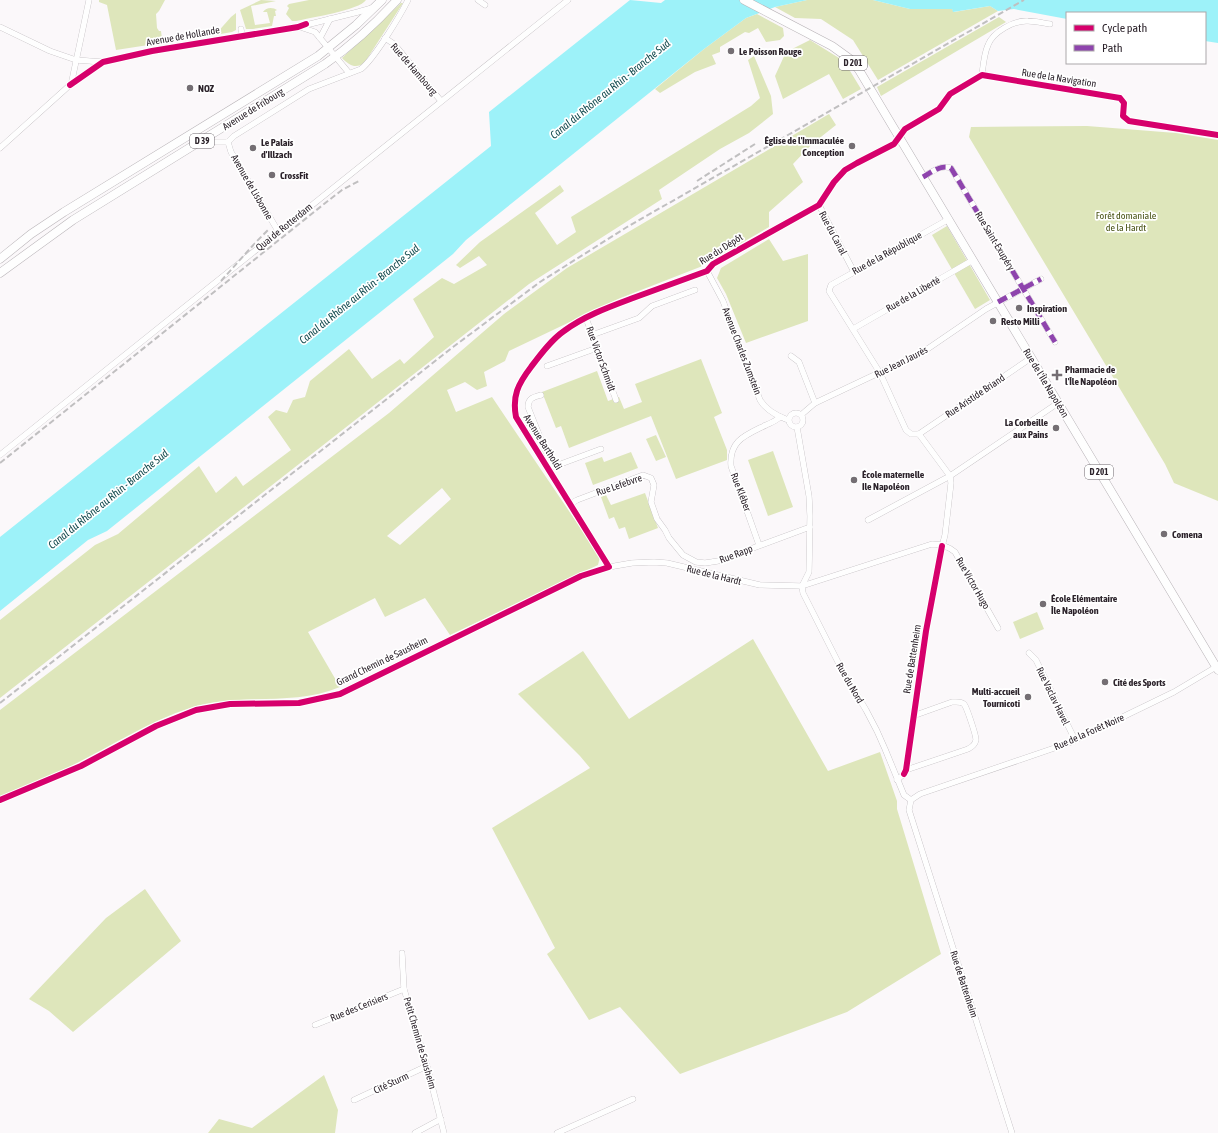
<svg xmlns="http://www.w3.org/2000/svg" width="1218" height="1133" font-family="'Asap Condensed',sans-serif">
	<rect width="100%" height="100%" fill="#fbf8fa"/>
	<g fill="#dee6bb" fill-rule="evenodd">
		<polygon points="99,0 165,0 159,11 156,14 157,28 159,31 161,31 162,39 158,40 155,44 116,50 107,5 99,2"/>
		<path d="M261,0L276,1L251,6L255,25L270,23L267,12H263C266,7 273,7 277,10L275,11L276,16H274L272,26L253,29H246L240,10Z"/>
		<path d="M309,0H366C360,10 309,18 296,21H292L286,14L289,8L287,6L289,4Z"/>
		<polygon points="807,0 873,0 910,9 952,9 954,12 990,6 998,11 878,80 853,40 821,19 795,18 775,7"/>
		<path d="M401,3H403L365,62C356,70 349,65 342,58Z"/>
		<polygon points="236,13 236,30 232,32 215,35 231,17"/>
		<polygon points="757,14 783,28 784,36 780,40 766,42 758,28 749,33 745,32 720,47 720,52 712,55 716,64 695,72 660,93 655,89 704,49 746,18"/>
		<polygon points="999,17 1006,22 881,96 877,87"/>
		<polygon points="810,40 839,58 847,66 861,89 843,99 829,74 783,99 775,76 786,52"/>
		<polygon points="754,56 771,96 773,114 749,133 720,149 659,190 662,199 529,284 0,698 0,620 95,545 118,534 199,466 216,493 236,476 243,486 291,450 268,417 276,410 287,413 293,400 305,397 310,381 349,349 372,379 400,359 404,364 434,337 413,299 442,278 454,284 487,265 479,256 460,268 456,265 480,242 560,185 564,191 535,213 557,245 576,232 571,217 751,106 760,98 748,60"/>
		<path d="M829,114L836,125L812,144L793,164L803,182L769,212V227L700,267L618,299L509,351L505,361L484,372L487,386L477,390L465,382L447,390L456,412L492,397L600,557L598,565L450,635L425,598L385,617L375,598L308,632L340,687C293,707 239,692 190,708C147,722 108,748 67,768C45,778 22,787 0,797V710L389,413L504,314L567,268ZM442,488L451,499L400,545L387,536Z"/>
		<polygon points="1087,126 1176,133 1218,140 1218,501 1174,483 1165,464 969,137 971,127"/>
		<polygon points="947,226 990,300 975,309 932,235"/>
		<polygon points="769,239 783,261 808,254 808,321 746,343 726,294 717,278 721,268"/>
		<polygon points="701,359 722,413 714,417 727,450 727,460 676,479 651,416 569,448 561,426 556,428 542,392 597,371 608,401 619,397 624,409 642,402 635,384"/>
		<polygon points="656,435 666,457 656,461 646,439"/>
		<polygon points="773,451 793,507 768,516 748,460"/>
		<polygon points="631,452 638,468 593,485 585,463 602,457 604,462"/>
		<polygon points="645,493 658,528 629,539 625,527 619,529 614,517 609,519 601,497 606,495 611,505"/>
		<polygon points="1037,612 1044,629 1020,639 1013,622"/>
		<polygon points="753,639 828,771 880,752 897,801 897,809 941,954 847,1012 680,1074 620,1007 589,1020 547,954 555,948 492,828 590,768 580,756 518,694 583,651 629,719"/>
		<polygon points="145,889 181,941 73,1032 49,1011 29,999 106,918"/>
		<polygon points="324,1075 338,1110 335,1133 208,1133 219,1119 252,1128"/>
	</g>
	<g fill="#9df2f9">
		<polygon points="630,0 661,3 665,0 807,0 775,7 746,18 704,49 466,240 453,254 107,531 88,540 0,611 0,537 491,146 489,112"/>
		<polygon points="873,0 1218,0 1218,43 1205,41 1205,13 1067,13 1067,19 1014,9 998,11 990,6 953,12 952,9 910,9"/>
	</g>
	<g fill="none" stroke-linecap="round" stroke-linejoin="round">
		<defs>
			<g id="street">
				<polyline points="478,0 485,5"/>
				<polyline points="0,27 50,51 76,60 103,62 152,51 298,27 358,12 372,8"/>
				<polyline points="300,27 315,32 349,73"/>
				<polyline points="241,29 242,36"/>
				<polyline points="320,38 330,19"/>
				<polyline points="385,38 394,44 441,101"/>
				<path d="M982,75C983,66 984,54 988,45C993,32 1014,20 1028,21C1035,21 1043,23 1050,24"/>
				<polyline points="71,85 89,0"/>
				<polyline points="200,142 228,142"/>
				<path d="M228,142L234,136L309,89L361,69C374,59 400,16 408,0"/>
				<polyline points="228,142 231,152 278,231"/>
				<polyline points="0,148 70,85 102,62"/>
				<path d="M923,177C932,172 941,164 951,168L1055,342"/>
				<polyline points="819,205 854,272"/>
				<path d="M707,271L723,301L760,400C766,410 777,416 788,420"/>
				<polyline points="586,318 616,400"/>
				<polyline points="853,329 973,260"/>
				<polyline points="592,335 639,318 652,306 695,290"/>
				<polyline points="791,356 799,362 815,403"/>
				<polyline points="547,366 597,348"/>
				<path d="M541,395C534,397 528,398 528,407L552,467"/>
				<circle cx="796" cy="420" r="7"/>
				<polyline points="801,415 815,403 923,352 986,309 1041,279"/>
				<polyline points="797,427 809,496 810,516 809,572 802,586 803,593 841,668 866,710 877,731 885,749 904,795 911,800"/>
				<polyline points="523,430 535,426"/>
				<polyline points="919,434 1031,358"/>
				<polyline points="0,455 568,0"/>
				<polyline points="550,468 601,449"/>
				<polyline points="570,504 577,500 643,475 651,478 654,485 651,502 657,519 665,530 669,538 683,555 696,562 705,563 718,561 810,527"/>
				<polyline points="868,520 950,476 919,434 911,434 906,430 880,373 829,291 831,285 949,219"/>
				<path d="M759,545L731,466C729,440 746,435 766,425C771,423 776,421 780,417"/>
				<path d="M609,567L516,417C512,396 518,384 531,367C540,355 551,340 564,331C584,316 609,307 633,298C657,289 682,280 707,271L713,264L819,205L834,182L845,170L857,163L894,144L905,129L939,109L950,94L982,75L1120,98L1124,103L1123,116L1129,121L1218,135"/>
				<polyline points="1029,653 1036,660 1075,740"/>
				<path d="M906,770L968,749C972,747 975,745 976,740C976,735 967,708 964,704C961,701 956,702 952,702L913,716"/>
				<polyline points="897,780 904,774 906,770 926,631 940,554 945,535 951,483 950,476 1058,403"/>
				<path d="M0,800L81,766L156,726L196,710L230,704L299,703L340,694L581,576L609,567L632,563L654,562L667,563L760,585L802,586L932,544C940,544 949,547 955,552L998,628"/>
				<polyline points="402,953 404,989 427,1066 444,1133"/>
				<polyline points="315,1025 404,989"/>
				<polyline points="354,1100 427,1066"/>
				<polyline points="415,1133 441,1119"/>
				<polyline points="557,1133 633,1099"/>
				<polyline points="1012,1133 909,810 911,800 920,794 1069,743 1174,692 1216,667"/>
			</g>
			<g id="primary">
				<polyline points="744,0 832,46 850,59 859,70 1218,670"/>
				<polyline points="0,259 31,234 64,212 318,56 356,25 382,0"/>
				<path d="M0,273L73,220L325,64C351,46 375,24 397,0"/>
			</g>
		</defs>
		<use href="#street" stroke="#b8b3b7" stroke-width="6"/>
		<use href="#primary" stroke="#b8b3b7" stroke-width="9"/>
		<use href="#street" stroke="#fefefe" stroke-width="5.5"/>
		<use href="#primary" stroke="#fefefe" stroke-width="8"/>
		<g stroke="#c0bfc0" stroke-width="2" stroke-dasharray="6 3" stroke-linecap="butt">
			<polyline points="697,181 755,144"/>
			<polyline points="221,281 256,242 268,230"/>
			<polyline points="0,463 324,204 342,190 359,181"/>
			<polyline points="0,703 453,347 540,282 627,227 1024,0"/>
		</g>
		<g stroke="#8e44ad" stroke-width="5" stroke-dasharray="10 5" stroke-linecap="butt">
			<path d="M923,177C932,172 941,164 951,168L1055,342"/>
			<polyline points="998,302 1041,279"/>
		</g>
		<defs>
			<g id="cycleway">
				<polyline points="70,85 103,62 152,51 298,27 306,24"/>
				<polyline points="904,774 906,770 926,631 942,546"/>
				<path d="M0,800L81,766L156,726L196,710L230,704L299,703L340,694L581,576L609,567L516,417C512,396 518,384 531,367C540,355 551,340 564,331C584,316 609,307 633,298C657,289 682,280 707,271L713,264L819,205L834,182L845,170L857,163L894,144L905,129L939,109L950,94L982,75L1120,98L1124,103L1123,116L1129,121L1218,135"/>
			</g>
		</defs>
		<use href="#cycleway" stroke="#fff" stroke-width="8"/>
		<use href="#cycleway" stroke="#d6006c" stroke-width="6"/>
	</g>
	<g fill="#746e73" stroke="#fff" stroke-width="1.5">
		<circle cx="731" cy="51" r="4"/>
		<circle cx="190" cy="88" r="4"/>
		<circle cx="852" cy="146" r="4"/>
		<circle cx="253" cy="148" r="4"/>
		<circle cx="272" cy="175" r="4"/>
		<circle cx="1019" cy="308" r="4"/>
		<circle cx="993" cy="321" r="4"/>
		<path d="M1055 369h4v4h4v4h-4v4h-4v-4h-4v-4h4z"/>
		<circle cx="1056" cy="428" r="4"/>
		<circle cx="854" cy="480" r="4"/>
		<circle cx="1164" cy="534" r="4"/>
		<circle cx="1043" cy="604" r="4"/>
		<circle cx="1105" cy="682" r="4"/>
		<circle cx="1028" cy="697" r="4"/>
	</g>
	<g text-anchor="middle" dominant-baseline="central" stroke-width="3.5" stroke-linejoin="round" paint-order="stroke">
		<g fill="#fff" stroke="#6b656b" stroke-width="1">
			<rect x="839" y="56" width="28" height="14" rx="3"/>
			<rect x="190" y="134" width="24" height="14" rx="3"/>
			<rect x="1085" y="465" width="28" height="14" rx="3"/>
		</g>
		<g font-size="9" font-weight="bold" fill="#2c232b">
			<text x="853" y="63">D 201</text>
			<text x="202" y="141">D 39</text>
			<text x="1099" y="472">D 201</text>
		</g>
		<g font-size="10" fill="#2c232b" stroke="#fff">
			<text transform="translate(183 36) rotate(-10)">Avenue de Hollande</text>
			<text transform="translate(414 69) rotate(49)">Rue de Hambourg</text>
			<text transform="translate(1059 78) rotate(9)">Rue de la Navigation</text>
			<text transform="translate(253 109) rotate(-32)">Avenue de Fribourg</text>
			<text transform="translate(252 187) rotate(60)">Avenue de Lisbonne</text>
			<text transform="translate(284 227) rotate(-39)">Quai de Rotterdam</text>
			<text transform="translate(833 233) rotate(62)">Rue du Canal</text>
			<text transform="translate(995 241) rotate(59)">Rue Saint-Exupéry</text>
			<text transform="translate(721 249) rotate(-32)">Rue du Dépôt</text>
			<text transform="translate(887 253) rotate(-29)">Rue de la République</text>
			<text transform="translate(913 294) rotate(-30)">Rue de la Liberté</text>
			<text transform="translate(742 351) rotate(69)">Avenue Charles Zumstein</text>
			<text transform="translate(601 359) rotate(70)">Rue Victor Schmidt</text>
			<text transform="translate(901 362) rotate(-27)">Rue Jean Jaurès</text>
			<text transform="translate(1046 383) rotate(59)">Rue de l'Île Napoléon</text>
			<text transform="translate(975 396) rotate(-34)">Rue Aristide Briand</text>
			<text transform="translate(543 442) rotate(58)">Avenue Bartholdi</text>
			<text transform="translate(619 485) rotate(-19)">Rue Lefebvre</text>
			<text transform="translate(741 492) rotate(69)">Rue Kléber</text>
			<text transform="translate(736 554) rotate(-21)">Rue Rapp</text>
			<text transform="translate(714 575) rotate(14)">Rue de la Hardt</text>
			<text transform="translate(973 583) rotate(60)">Rue Victor Hugo</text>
			<text transform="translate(912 659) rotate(-81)">Rue de Battenheim</text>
			<text transform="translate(382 661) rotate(-26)">Grand Chemin de Sausheim</text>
			<text transform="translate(850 683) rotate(60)">Rue du Nord</text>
			<text transform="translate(1053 696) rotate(64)">Rue Vaclav Havel</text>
			<text transform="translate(1089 732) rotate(-24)">Rue de la Forêt Noire</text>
			<text transform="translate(964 984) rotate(72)">Rue de Battenheim</text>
			<text transform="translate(359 1007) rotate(-22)">Rue des Cerisiers</text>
			<text transform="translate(420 1043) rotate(74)">Petit Chemin de Sausheim</text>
			<text transform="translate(391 1083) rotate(-25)">Cité Sturm</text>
		</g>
		<g font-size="10" font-weight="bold" fill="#2c232b" stroke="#fff" text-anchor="start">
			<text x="739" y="51">Le Poisson Rouge</text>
			<text x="198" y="88">NOZ</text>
			<text x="844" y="140" text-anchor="end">Église de l'Immaculée<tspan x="844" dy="12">Conception</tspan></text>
			<text x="261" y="142">Le Palais<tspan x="261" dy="12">d'Illzach</tspan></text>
			<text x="280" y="175">CrossFit</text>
			<text x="1027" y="308">Inspiration</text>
			<text x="1001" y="321">Resto Milli</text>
			<text x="1065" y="369">Pharmacie de<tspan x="1065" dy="12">l'Île Napoléon</tspan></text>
			<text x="1048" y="422" text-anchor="end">La Corbeille<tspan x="1048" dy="12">aux Pains</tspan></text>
			<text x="862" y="474">École maternelle<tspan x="862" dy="12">Ile Napoléon</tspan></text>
			<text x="1172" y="534">Comena</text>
			<text x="1051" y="598">École Elémentaire<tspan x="1051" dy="12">Île Napoléon</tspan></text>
			<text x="1113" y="682">Cité des Sports</text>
			<text x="1020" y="691" text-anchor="end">Multi-accueil<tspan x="1020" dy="12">Tournicoti</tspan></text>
		</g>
		<g font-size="10" fill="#4a5417" stroke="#fff">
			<text x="1126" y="215">Forêt domaniale<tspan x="1126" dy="12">de la Hardt</tspan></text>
		</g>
		<g font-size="11" font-style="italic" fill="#134b4f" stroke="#fff">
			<text transform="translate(610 89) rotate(-39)">Canal du Rhône au Rhin - Branche Sud</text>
			<text transform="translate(359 294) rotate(-39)">Canal du Rhône au Rhin - Branche Sud</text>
			<text transform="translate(108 499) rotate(-39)">Canal du Rhône au Rhin - Branche Sud</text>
		</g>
	</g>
	<rect x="1066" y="12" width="140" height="52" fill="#ffffff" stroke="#aba7aa"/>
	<rect x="1074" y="25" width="20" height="6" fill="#d6006c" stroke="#aba7aa"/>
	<text x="1102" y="32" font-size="12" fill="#2c232b">Cycle path</text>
	<rect x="1074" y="45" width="20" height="6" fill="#8e44ad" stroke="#aba7aa"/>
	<text x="1102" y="52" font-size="12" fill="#2c232b">Path</text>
</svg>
